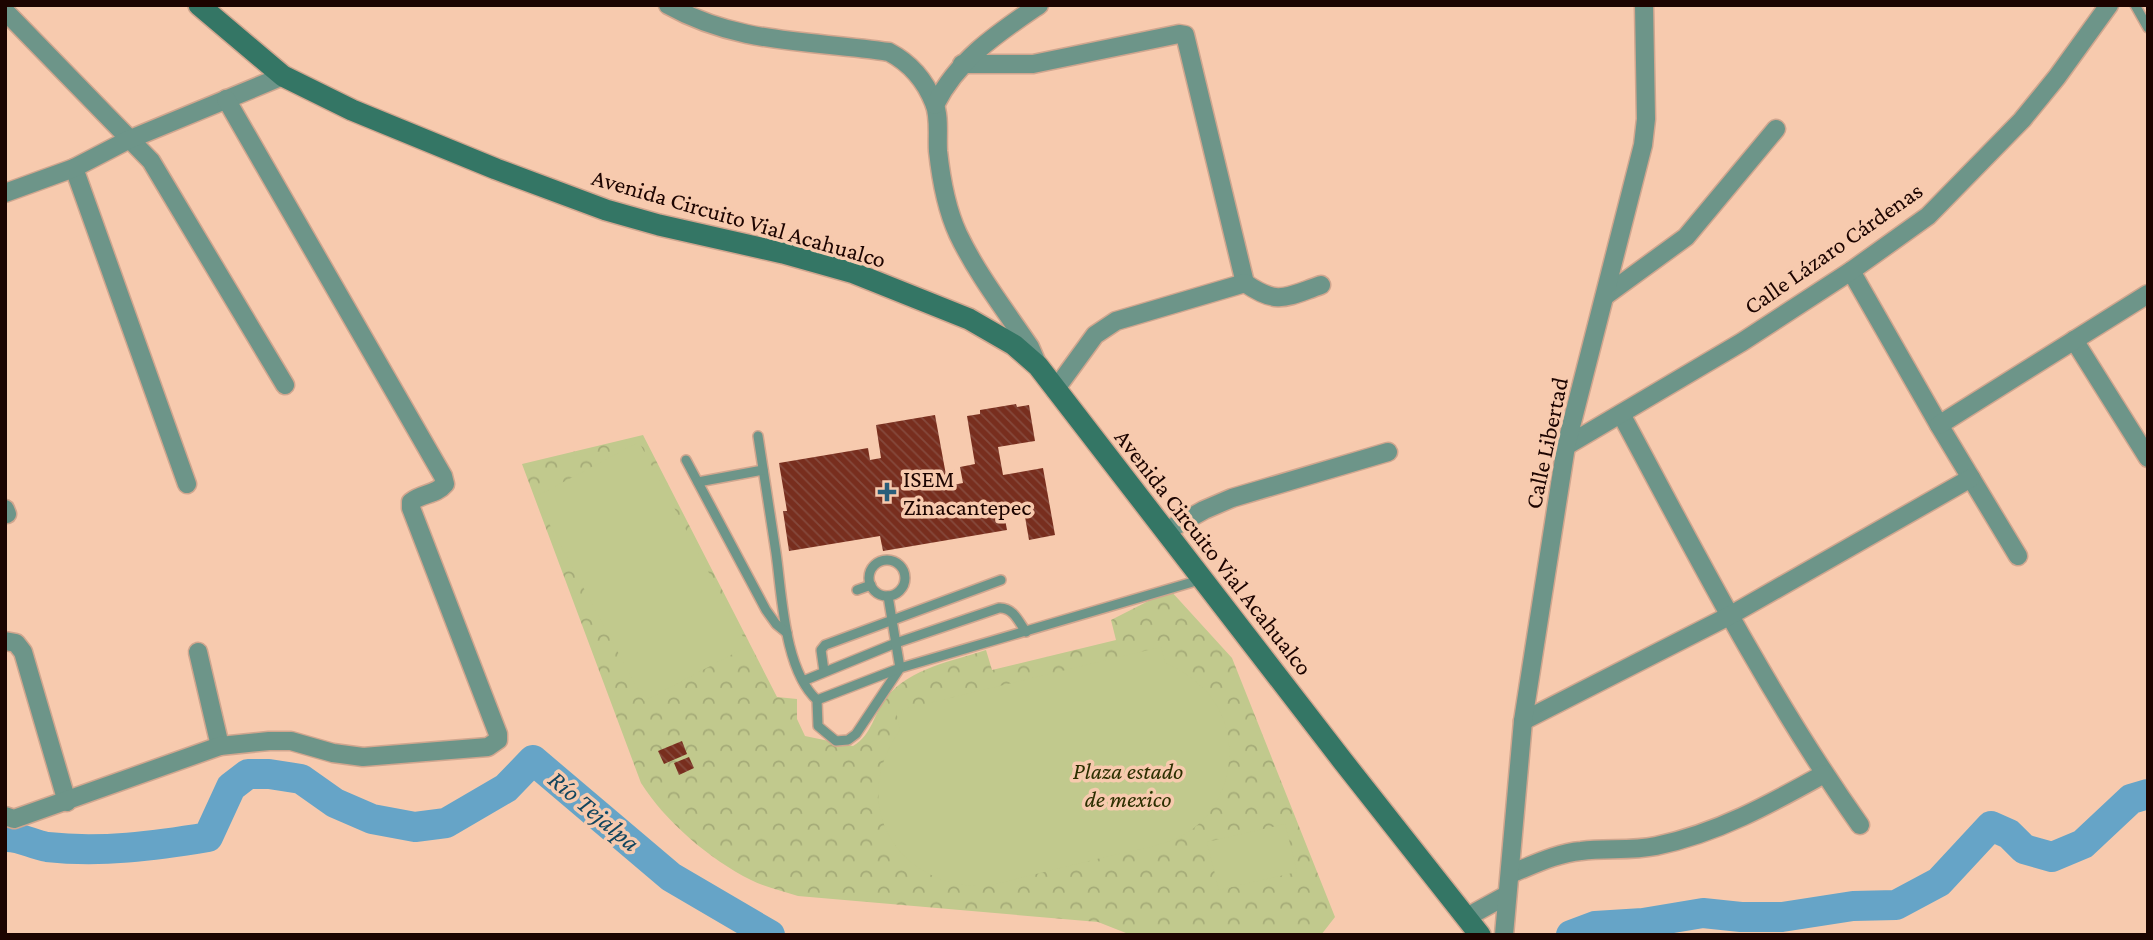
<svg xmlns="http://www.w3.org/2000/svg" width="2153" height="940" font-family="'Crimson Pro',serif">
	<defs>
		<pattern id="park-crowns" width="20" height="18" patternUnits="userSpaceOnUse" patternTransform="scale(1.75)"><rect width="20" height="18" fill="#c1c98d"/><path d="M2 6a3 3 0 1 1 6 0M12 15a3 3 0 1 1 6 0" fill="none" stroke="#a5ab78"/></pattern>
		<pattern id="building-back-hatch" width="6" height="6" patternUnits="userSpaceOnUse" patternTransform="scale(1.75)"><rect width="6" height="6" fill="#782e1e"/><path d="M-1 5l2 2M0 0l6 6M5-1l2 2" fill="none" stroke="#85493c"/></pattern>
	</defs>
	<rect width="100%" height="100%" fill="#f7caae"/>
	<path fill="url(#park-crowns)" d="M643,435L777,697L797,699V719L805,736L853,746C873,734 873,714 887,697C910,668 953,661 986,650L992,670L1116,640L1111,620L1170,590L1232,658L1335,917L1321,935H1131L1098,922L798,896C782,891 765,887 751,880C709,859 666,822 641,783L522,464Z"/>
	<g fill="#c1c98d">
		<polygon points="639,442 748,646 644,701 535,497"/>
		<path d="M1161,647L1165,663C1197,676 1223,702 1228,737C1235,780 1213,826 1170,841C1147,849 1121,853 1097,859C1060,868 1024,877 987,886C897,889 847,804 900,730L896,711Z"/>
		<polygon points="1285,824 1297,872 1219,890 1207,842"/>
	</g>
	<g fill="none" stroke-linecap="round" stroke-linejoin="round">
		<g stroke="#66a4c7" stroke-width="30">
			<path d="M5,837C20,836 33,845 47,847C100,853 155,846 208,837L231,787L248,774H269L301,779L335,803L372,819L415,827L446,823L506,788L533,760L671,877L770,935"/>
			<polyline points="1571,935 1595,926 1643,923 1703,913 1741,917 1782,917 1853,906 1896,905 1939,882 1991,826 2009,834 2024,849 2052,857 2083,844 2131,799 2148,794"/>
		</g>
	</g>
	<g fill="url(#building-back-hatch)">
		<polygon points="1016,404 1017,407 1029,405 1035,441 998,447 1003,475 1043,468 1055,535 1029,540 1024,511 1004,514 1007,530 883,551 880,536 789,551 783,511 787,511 779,463 868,448 870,460 881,458 876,425 935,415 948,486 963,483 960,467 975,464 967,416 980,414 980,410"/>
		<polygon points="682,741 687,754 664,764 658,751"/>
		<polygon points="689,757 694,768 679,775 674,763"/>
	</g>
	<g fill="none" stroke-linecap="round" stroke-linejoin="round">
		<defs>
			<g id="lane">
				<polyline points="2135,5 2148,28"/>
				<path d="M758,436C764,475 770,514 776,553C782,595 784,670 817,700L818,726L836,741L848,740L856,734L900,668L1203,579"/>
				<polyline points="686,460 766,610 776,624 787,633"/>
				<polyline points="698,482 763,470"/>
				<circle cx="887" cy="578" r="18"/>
				<polyline points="857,590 871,585"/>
				<polyline points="824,671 821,650 825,645 1001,580"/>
				<path d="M803,681L896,643L999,608C1013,607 1019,622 1026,632"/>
				<polyline points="817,700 900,668 888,596"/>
			</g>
			<g id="street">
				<path d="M668,5C739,45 811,40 889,52C910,63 925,80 934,103C940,116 937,136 938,151C941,179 946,208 958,234C977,274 1005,310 1030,347L1036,361"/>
				<polyline points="5,11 151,161 285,385"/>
				<polyline points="962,64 1033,64 1179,34 1185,35 1245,283"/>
				<path d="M935,105C958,59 998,33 1039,5"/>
				<polyline points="74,168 187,484"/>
				<polyline points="5,193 74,168 128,140 283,76"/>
				<polyline points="1851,271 1939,425 2018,556"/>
				<polyline points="1605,296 1686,237 1776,129"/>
				<polyline points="2074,340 2148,458"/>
				<path d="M1055,390L1095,335L1116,321L1245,283C1278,306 1286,297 1321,285"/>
				<path d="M1621,414C1696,554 1768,695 1860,825"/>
				<polyline points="1939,425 2148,294"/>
				<polyline points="1566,446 1742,342 1851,271 1928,216 2022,120 2057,77 2109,5"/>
				<polyline points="5,509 7,514"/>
				<polyline points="1166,531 1204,510 1232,498 1388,452"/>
				<polyline points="5,641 16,643 23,652 67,802"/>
				<polyline points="198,652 220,746"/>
				<polyline points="1523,721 1729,616 1971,478"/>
				<path d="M5,816L14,819L220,746L269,741H291L333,753L363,757L488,747L498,740V734L411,508V502C422,493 436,495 445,484L443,476L226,99"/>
				<path d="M1510,874C1533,865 1557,853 1581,851C1607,848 1631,851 1656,846C1718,833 1770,804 1824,774"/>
				<polyline points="1467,917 1507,895"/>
				<polyline points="1504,935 1523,721 1566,446 1643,145 1646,119 1644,5"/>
			</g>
			<polyline id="secondary" points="199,5 283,76 352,110 496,169 606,210 659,225 783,253 854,273 969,319 1014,345 1038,366 1342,760 1480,935"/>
		</defs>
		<use href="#lane" stroke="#d0a68f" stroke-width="12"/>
		<use href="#street" stroke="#d0a68f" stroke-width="21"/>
		<use href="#secondary" stroke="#d0a68f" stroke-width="24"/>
		<use href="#lane" stroke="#6d9589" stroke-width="9"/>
		<use href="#street" stroke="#6d9589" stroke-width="18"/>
		<use href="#secondary" stroke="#347665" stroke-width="21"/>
	</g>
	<path fill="#295e7a" stroke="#f7caae" stroke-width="2.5" d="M883.5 481.5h7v7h7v7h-7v7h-7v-7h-7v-7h7z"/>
	<g text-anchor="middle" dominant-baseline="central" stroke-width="7" stroke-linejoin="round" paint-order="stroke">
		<g font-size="24" fill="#1c0400" stroke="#f7caae">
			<text transform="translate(739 218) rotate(16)">Avenida Circuito Vial Acahualco</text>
			<text transform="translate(1833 248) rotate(-35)">Calle Lázaro Cárdenas</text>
			<text transform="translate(1546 443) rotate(-78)">Calle Libertad</text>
			<text transform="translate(1214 552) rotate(52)">Avenida Circuito Vial Acahualco</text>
		</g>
		<g font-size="24" fill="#1c0400" stroke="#f7caae" text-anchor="start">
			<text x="903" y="478">ISEM<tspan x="903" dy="28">Zinacantepec</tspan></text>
		</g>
		<g font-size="24" font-style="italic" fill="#2c2f00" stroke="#f7caae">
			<text x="1128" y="770">Plaza estado<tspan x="1128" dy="28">de mexico</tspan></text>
		</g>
		<g font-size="26" font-style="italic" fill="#11455e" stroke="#f7caae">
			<text transform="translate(594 811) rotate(40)">Río Tejalpa</text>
		</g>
	</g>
	<rect width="2153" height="940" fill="none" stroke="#1c0400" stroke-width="14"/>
</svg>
